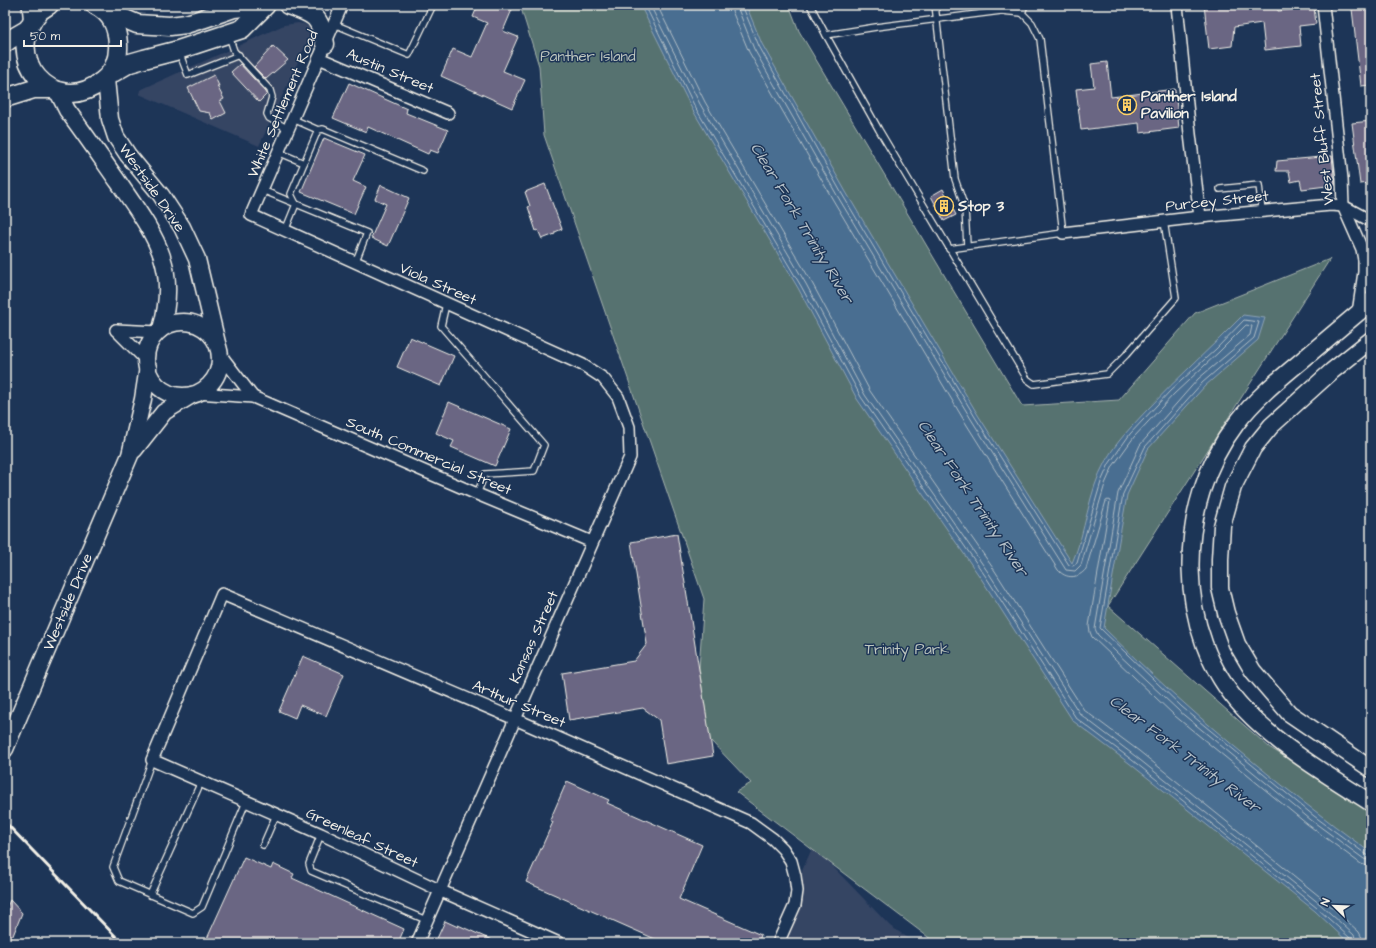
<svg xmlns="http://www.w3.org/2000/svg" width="1376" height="948" font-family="'Architects Daughter',sans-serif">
	<rect width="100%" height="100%" fill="#1d3557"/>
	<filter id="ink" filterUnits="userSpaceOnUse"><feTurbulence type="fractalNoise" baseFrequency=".025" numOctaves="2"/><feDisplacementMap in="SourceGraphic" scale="8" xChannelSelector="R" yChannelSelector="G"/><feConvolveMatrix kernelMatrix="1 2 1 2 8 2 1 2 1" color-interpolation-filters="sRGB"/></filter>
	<g filter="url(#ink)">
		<g fill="#344464">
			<polygon points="298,23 304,24 311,28 311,34 259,146 139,94 140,90 284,25"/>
			<polygon points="813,846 890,926 916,943 770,943"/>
		</g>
		<polygon fill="#567270" stroke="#a5b2ac" points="520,5 789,5 799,31 1022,406 1119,400 1195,313 1330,259 1108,606 1269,747 1371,811 1371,943 936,943 736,792 751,783 710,740 699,668 704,599 544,135 539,66"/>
		<path fill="#496e91" stroke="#8da2b4" d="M640,5H746L762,44L846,192L978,415L1072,563C1086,532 1088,492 1105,462C1116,442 1132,426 1147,410C1178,377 1212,347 1243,315L1265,318L1258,340L1205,386L1148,449L1127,495L1104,628C1186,710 1277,784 1371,853V943H1349L1315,911L1129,763L1073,721L982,580L857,399L798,288L692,109Z"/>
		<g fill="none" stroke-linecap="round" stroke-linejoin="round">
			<g stroke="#b0bdc5" stroke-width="1">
				<polyline points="645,5 695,107 801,286 861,397 986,577 1076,718 1132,760 1317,908 1350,938 1351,943"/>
				<polyline points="650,5 700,104 806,284 865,395 990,575 1080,714 1135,756 1320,904 1354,935 1356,943"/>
				<polyline points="657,5 705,102 811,281 870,391 995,571 1084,710 1139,751 1324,900 1359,932 1362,938 1362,943"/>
				<path d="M731,5L732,11L749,52L833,200L965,422L1058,570C1066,579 1078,579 1086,569L1106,501L1108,500L1110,501L1089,626L1090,632L1092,637L1175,716L1307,824L1361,864L1371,867"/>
				<polyline points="737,5 738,9 754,49 838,197 971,419 1066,570 1075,571 1081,565 1105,484 1113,466 1134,437 1174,394 1219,352 1246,325 1252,326 1250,335 1198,379 1140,445 1118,493 1095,629 1098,635 1179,711 1311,820 1364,859 1371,861"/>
				<polyline points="742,5 759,46 842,194 975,417 1069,565 1073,566 1077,563 1101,482 1109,464 1130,434 1170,391 1216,349 1244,320 1259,322 1254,338 1202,383 1145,447 1123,494 1100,628 1182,707 1314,816 1367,855 1371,856"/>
			</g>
		</g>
		<g fill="#6a6683" stroke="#f4f1e8">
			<polygon points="478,5 514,5 503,31 518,37 503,71 525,80 512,108 441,76 453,49 472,57 487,23 473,17"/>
			<polygon points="1204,5 1233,5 1233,6 1277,5 1278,11 1314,7 1316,24 1299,26 1301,46 1265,50 1262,23 1234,27 1232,46 1209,49"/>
			<polygon points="1371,6 1371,85 1361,86 1352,9"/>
			<polygon points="273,46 288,60 266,79 254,67"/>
			<polygon points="1107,62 1111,97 1175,89 1179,128 1140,133 1139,123 1081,130 1076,89 1094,87 1091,64"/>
			<polygon points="240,64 266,92 267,94 259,102 231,72"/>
			<polygon points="214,75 219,86 217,86 224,99 220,101 226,113 213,120 210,113 199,111 188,88"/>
			<polygon points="349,83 407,109 406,113 448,130 438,153 430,150 428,154 368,127 366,132 333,118"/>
			<polygon points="1371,121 1371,183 1360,184 1352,123"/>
			<polygon points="324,138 365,155 353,181 366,187 354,214 301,192"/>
			<polygon points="1332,156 1335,185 1302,189 1300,180 1291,182 1289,171 1276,171 1277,161"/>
			<polygon points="545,184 562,229 555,232 555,234 542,239 538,230 536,231 528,207 530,206 525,192"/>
			<polygon points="381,185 409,198 388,246 371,238 386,204 375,199"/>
			<polygon points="943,189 956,215 944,221 931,196"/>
			<polygon points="410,337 454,356 441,386 397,367"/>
			<polygon points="449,402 511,429 495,466 451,447 454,441 436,433"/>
			<polygon points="677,534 713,756 666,764 659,720 643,708 569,720 562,673 634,661 647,644 631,542"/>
			<polygon points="303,656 344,674 326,716 300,705 295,718 279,711"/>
			<polygon points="567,781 609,800 607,803 702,845 679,899 761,935 758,943 664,943 526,882 553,822 550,820"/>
			<polygon points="244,857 271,869 273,864 294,874 292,878 404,929 398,943 205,943"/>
			<polygon points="10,900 22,913 10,943 5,943 5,911"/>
			<polygon points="445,921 458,927 458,925 498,943 435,943"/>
		</g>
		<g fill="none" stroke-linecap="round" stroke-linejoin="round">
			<defs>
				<g id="lane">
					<polyline points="810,5 826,35"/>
					<polyline points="935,5 955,179 965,208 967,246"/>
					<polyline points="1000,5 1001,11 1022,13"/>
					<polyline points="1001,11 876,27 826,35 879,130 1027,379 1034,384 1107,374 1126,355 1176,298 1164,221"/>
					<polyline points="334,24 409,55 433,5"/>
					<polyline points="229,36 234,51 270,90 272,97 267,114 269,118 288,129"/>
					<polyline points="179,52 188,75 239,55"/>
					<polyline points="293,119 318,130"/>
					<polyline points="278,152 304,163"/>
					<polyline points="1220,189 1259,185 1262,211"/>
					<polyline points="262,190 367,233 355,263"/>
					<polyline points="285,231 296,204 291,194 318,130 323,129 423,171"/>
					<polyline points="949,249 1063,233 1040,39 1032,23 1022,13 1025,5"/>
					<polyline points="446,304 441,326 544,445 534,471 485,474 477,494"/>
					<polyline points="152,760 113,867 119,881 193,913 202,907 246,802"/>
					<polyline points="321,834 309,864 311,871 426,920"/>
					<polyline points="263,845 276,815"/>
					<polyline points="150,895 201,782"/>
				</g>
				<g id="street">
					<polyline points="28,5 30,24"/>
					<polyline points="342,5 251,215 583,365 603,378 618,397 629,427 630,457 417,943"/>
					<polyline points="1177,5 1190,134 1200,217"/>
					<polyline points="1323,5 1342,179 1343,206 1362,249 1364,260 1364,272 1358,313"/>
					<polyline points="319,58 448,113"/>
					<polyline points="1063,233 1200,217 1331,205 1343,206 1371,221"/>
					<polyline points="116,330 147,361"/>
					<polyline points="116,330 158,332"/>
					<polyline points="220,354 253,397"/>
					<polyline points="197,393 253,397 477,494 592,542"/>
					<polyline points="559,943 439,890 321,834 152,760 222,594 515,719 751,823 773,839 783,849 791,861 795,876 797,891 795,905 778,943"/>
				</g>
				<g id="secondary">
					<polyline points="106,79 110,119 116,137 128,155 161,195 182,227 197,259 217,343"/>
					<path d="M58,92L67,110C85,134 102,159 119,183C153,233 180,265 161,329"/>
					<path d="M1371,301L1358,313C1338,330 1319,346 1300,362C1277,381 1254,400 1236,424C1175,504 1173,634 1244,709C1281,748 1326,774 1371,803"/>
					<circle cx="183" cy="359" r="37"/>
					<polyline points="1371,340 1332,371 1271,426 1253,448 1233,487 1222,526 1220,559 1220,588 1226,613 1237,644 1253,671 1289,713 1371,769"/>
					<polyline points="134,450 164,412 192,395"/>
					<polyline points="5,749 130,455 143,399 148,367"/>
				</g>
				<g id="primary">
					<path d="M49,5C46,7 42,9 39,12C0,55 53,120 102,81C113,73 119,59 118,44C117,26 111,13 95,5"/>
					<path d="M288,5C314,14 320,15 325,44"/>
					<polyline points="106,11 137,24 170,26 186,24 202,19 234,8 265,5"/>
					<polyline points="5,43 9,40 28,29"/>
					<polyline points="111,74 130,63 144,59 175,51 242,29 266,5"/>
					<polyline points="5,98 34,89 51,89"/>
				</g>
			</defs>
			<use href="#lane" stroke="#f4f1e8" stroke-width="8"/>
			<use href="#street" stroke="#f4f1e8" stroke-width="14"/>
			<use href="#secondary" stroke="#f4f1e8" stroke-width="19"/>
			<use href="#primary" stroke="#f4f1e8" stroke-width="21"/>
			<use href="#lane" stroke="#1d3557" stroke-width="5.5"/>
			<use href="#street" stroke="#1d3557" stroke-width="11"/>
			<use href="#secondary" stroke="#1d3557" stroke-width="16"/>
			<use href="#primary" stroke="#1d3557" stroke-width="18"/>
			<polyline stroke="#f4f1e8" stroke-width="3" points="5,822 122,943"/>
		</g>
	</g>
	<defs>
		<symbol id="building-ring" viewBox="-11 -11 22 22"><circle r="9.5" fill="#1d3557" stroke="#ffd166" stroke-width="1.5"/><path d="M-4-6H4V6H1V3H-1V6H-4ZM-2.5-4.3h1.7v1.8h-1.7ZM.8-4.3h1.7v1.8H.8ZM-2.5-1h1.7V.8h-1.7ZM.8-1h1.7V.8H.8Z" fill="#ffd166"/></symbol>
	</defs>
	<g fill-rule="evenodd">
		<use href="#building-ring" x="1116" y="94" width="22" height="22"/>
		<use href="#building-ring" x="933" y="195" width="22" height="22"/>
	</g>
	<g text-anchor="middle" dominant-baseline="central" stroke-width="3" stroke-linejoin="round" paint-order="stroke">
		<g font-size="15" fill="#bdc5be" stroke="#1d3557">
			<text x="588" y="56">Panther Island</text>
			<text x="907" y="649">Trinity Park</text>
		</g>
		<g font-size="15" fill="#f4f1e8" stroke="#1d3557">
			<text transform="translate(390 71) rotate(23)">Austin Street</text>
			<text transform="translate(283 104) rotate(-67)">White Settlement Road</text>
			<text transform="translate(1322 139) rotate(-96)">West Bluff Street</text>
			<text transform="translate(152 188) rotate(55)">Westside Drive</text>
			<text transform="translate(1217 201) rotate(-6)">Purcey Street</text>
			<text transform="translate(438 284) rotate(24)">Viola Street</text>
			<text transform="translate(429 456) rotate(23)">South Commercial Street</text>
			<text transform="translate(68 602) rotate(-67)">Westside Drive</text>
			<text transform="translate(534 637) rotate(-66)">Kansas Street</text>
			<text transform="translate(519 704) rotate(23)">Arthur Street</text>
			<text transform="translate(362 838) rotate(25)">Greenleaf Street</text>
		</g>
		<g font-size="15" font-weight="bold" fill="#f4f1e8" stroke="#1d3557" text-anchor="start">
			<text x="1141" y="96">Panther Island<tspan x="1141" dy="17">Pavilion</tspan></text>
			<text x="958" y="206">Stop 3</text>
		</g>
		<g font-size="16" font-style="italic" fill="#b8c3ca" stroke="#1d3557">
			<text transform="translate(802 223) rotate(59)">Clear Fork Trinity River</text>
			<text transform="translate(973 498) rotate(56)">Clear Fork Trinity River</text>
			<text transform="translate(1185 754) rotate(37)">Clear Fork Trinity River</text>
		</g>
	</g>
	<rect width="1376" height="948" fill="none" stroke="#1d3557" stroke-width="20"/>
	<rect x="10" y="10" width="1356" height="928" fill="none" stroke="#f4f1e8" stroke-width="1.5" filter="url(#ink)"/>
	<g transform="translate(1334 906) rotate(293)" stroke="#1d3557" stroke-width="3" paint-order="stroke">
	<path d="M0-3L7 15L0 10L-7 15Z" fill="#f4f1e8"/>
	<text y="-6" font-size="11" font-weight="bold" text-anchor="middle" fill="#f4f1e8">N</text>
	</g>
	<path d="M24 40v6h97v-6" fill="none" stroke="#f4f1e8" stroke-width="2"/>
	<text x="30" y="40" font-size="12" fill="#f4f1e8" stroke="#1d3557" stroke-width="3" paint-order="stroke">50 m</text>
</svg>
